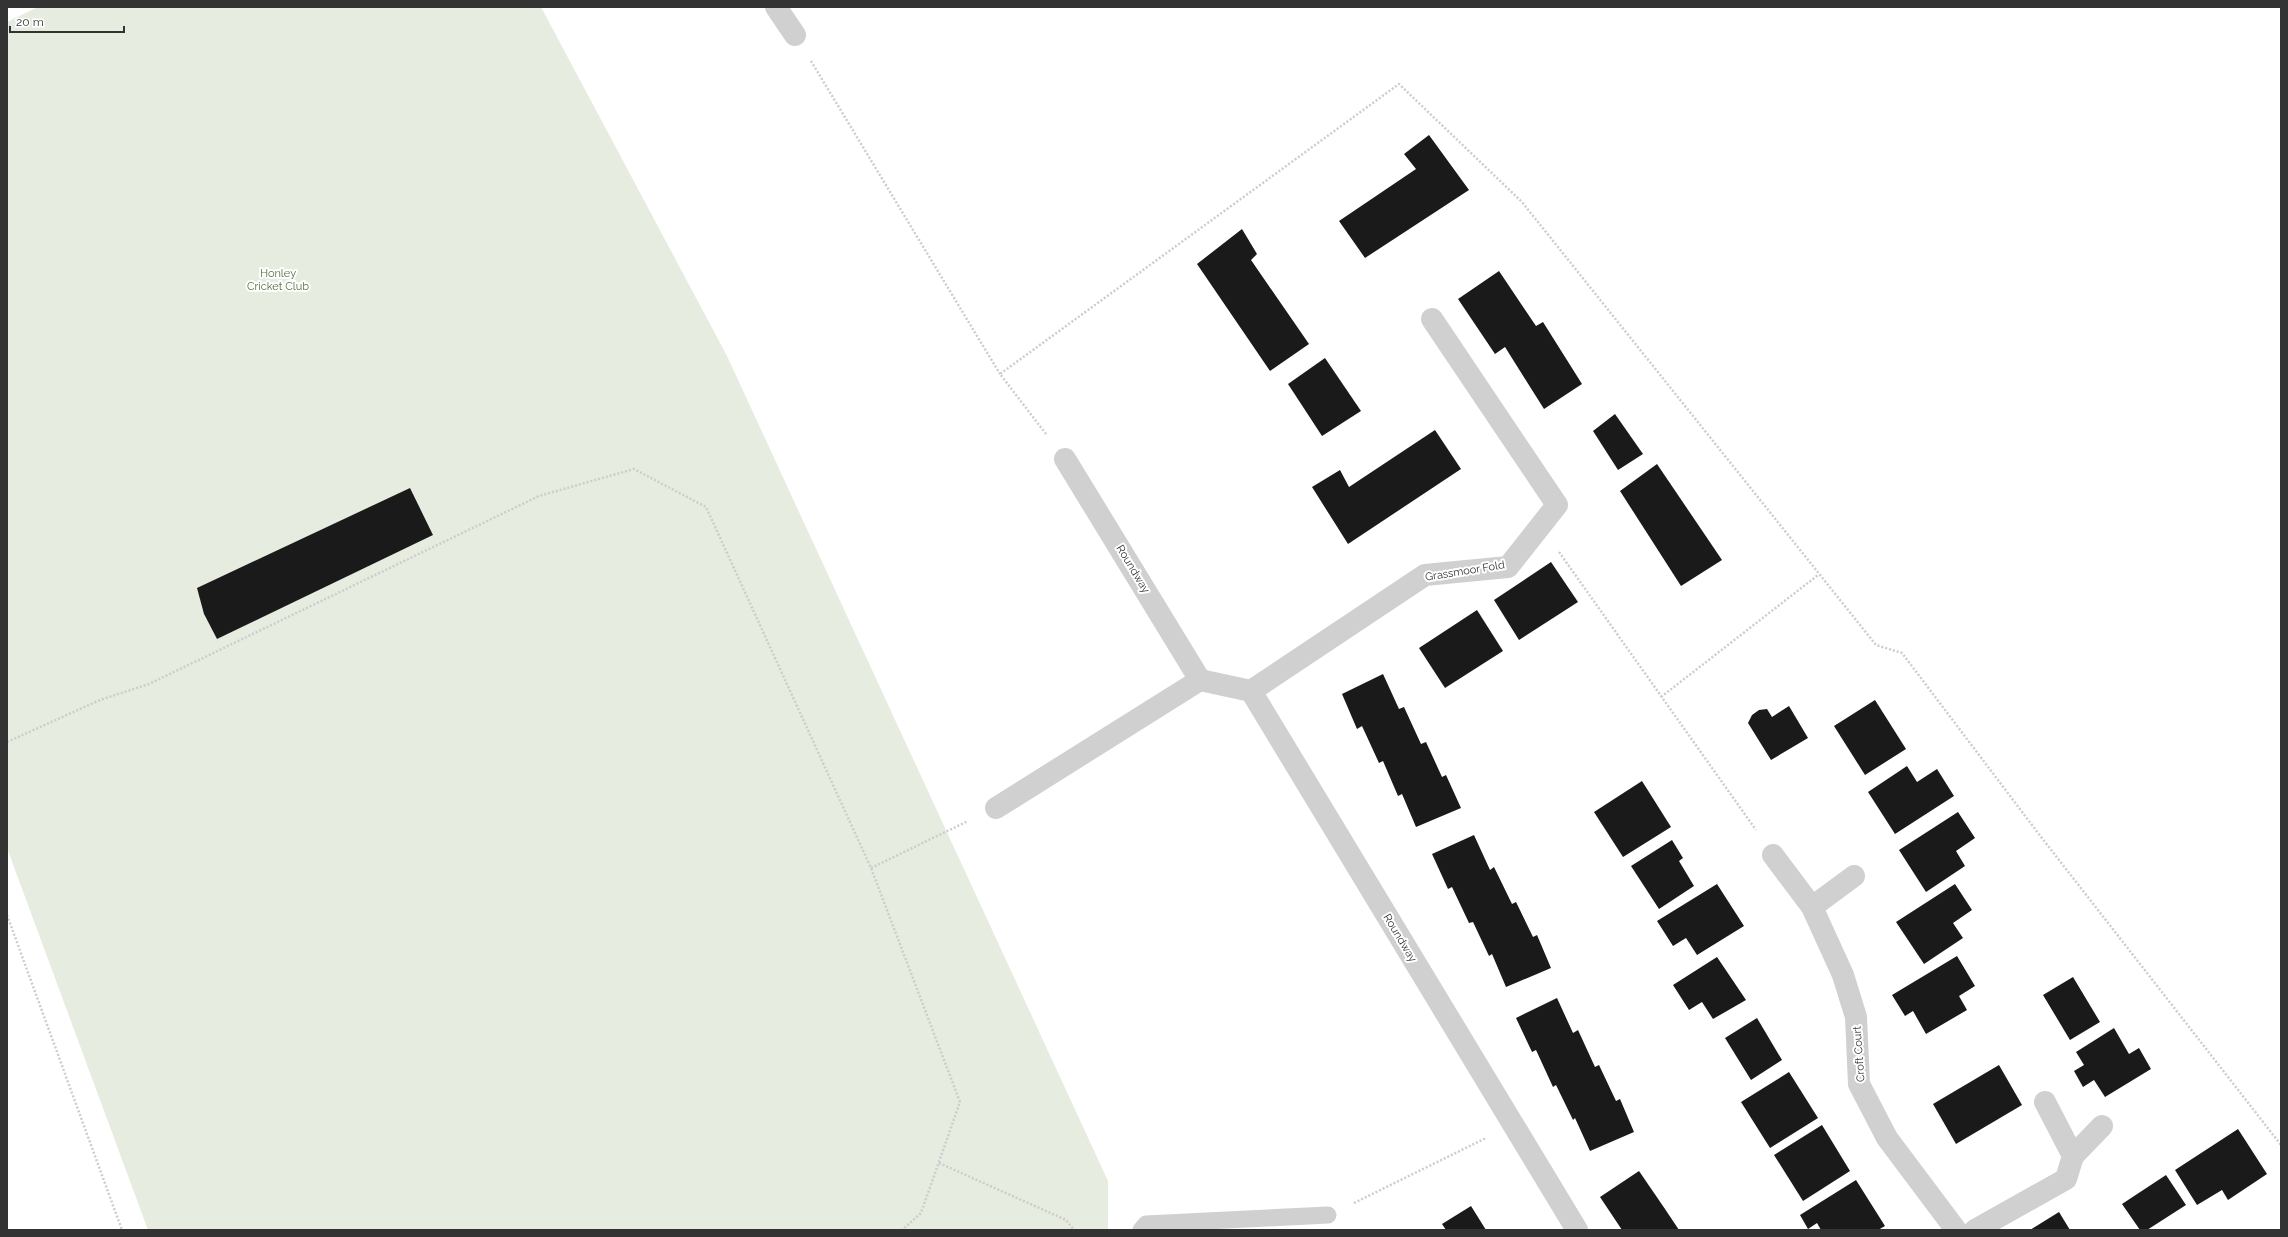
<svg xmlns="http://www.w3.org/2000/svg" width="2288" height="1237" font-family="Raleway,sans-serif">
	<rect width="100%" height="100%" fill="#fff"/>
	<path fill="#e6ecdf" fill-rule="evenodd" d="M38,7H541L727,356L1108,1181V1230H148L7,848V22ZM422,512L433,535L217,639L204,615Z"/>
	<g fill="#1a1a1a">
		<polygon points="1429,135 1469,190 1365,258 1339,221 1416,169 1404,154"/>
		<polygon points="1242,229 1257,254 1251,260 1309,344 1270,371 1197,264"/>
		<polygon points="1499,271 1536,326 1543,322 1582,384 1544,409 1505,347 1495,354 1458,299"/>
		<polygon points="1325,358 1361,411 1322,436 1288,384"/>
		<polygon points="1615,414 1643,454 1618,470 1593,431"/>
		<polygon points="1435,430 1461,469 1348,544 1312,487 1340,470 1349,487"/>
		<polygon points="1657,464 1722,560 1681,586 1620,491"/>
		<polygon points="410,488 433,535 217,639 204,614 197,588"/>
		<polygon points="1551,562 1578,602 1519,640 1494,600"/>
		<polygon points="1477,610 1503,651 1445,688 1419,648"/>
		<polygon points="1383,674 1399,709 1404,707 1421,744 1426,742 1442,777 1446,775 1461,808 1416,827 1402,794 1398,796 1383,761 1379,763 1362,726 1357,729 1342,694"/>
		<polygon points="1875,700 1906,749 1865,775 1834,726"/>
		<polygon points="1789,706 1808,738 1771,760 1748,723 1752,715 1759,710 1767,709 1772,717"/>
		<polygon points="1907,766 1917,782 1937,769 1954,796 1895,834 1868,792"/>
		<polygon points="1642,781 1671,827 1623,857 1594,812"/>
		<polygon points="1958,812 1975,838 1956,851 1965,866 1926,892 1899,850"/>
		<polygon points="1474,835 1490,870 1494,867 1512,904 1516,902 1533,937 1537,935 1551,968 1506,987 1492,954 1489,956 1473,922 1469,923 1452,887 1448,889 1432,854"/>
		<polygon points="1672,840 1683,858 1679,861 1694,886 1659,909 1631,866"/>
		<polygon points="1717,884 1744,926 1697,955 1686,938 1673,946 1657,921"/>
		<polygon points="1955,884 1972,910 1953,923 1963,938 1924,964 1896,922"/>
		<polygon points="1957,956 1975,986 1959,996 1967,1010 1926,1034 1913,1011 1905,1016 1892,995"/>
		<polygon points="1717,957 1746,1000 1713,1019 1702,1002 1689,1010 1673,985"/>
		<polygon points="2073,977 2100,1022 2070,1040 2043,995"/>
		<polygon points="1557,998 1573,1033 1578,1030 1595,1067 1599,1065 1616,1101 1620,1099 1634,1132 1590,1151 1575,1118 1573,1120 1556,1085 1553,1087 1536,1050 1532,1052 1516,1018"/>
		<polygon points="1757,1018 1782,1060 1751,1080 1725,1038"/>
		<polygon points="2114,1028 2129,1054 2139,1048 2151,1069 2105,1097 2094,1080 2083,1087 2074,1071 2084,1065 2076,1052"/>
		<polygon points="1999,1065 2022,1105 1956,1144 1933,1104"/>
		<polygon points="1789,1072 1818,1118 1770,1148 1741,1102"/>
		<polygon points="1822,1125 1850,1171 1803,1201 1774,1155"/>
		<polygon points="2238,1129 2267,1174 2228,1200 2222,1190 2197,1205 2175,1170"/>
		<polygon points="1639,1171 1665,1209 1679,1230 1622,1230 1600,1197"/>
		<polygon points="2166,1175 2186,1205 2147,1230 2140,1230 2122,1204"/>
		<polygon points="1856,1180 1885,1226 1878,1230 1821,1230 1817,1223 1808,1229 1800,1215"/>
		<polygon points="1471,1206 1486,1230 1446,1230 1442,1224"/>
		<polygon points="2059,1212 2070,1230 2030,1230"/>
	</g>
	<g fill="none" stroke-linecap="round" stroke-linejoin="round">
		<g stroke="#cdcdcd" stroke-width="2.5" stroke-dasharray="2 2" stroke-linecap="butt">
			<polyline points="811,61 1000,374"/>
			<polyline points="1046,434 1000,374 1399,84 1522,202 1876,645 1902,653 2038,833 2281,1145"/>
			<polyline points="1559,552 1756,830"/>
			<polyline points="1661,697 1818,575"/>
			<polyline points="7,742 100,700 149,684 539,496 634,469 706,507 871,868 960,1102 921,1213 902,1230"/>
			<polyline points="871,868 968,821"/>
			<polyline points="7,915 122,1230"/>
			<polyline points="939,1163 1066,1220 1074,1230"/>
			<polyline points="1354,1203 1486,1138"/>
		</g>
		<polyline stroke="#d0d0d0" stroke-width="17" points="1141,1230 1146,1224 1328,1215"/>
		<g stroke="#d0d0d0" stroke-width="22">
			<polyline points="776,7 795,35"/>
			<polyline points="1065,459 1200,680"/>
			<polyline points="1251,691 1425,575 1508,567 1557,505 1432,319"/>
			<polyline points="996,808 1200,680 1251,691 1577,1230"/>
			<polyline points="1773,855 1812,907 1843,975 1856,1017 1859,1084 1887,1138 1956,1230"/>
			<polyline points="1812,907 1854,876"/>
			<polyline points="2073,1156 2102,1126"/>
			<polyline points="1975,1230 2066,1179 2073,1156 2045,1102"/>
		</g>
	</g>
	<g text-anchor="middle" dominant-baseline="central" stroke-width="4" stroke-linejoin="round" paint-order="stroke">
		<g font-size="11" fill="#56703f" stroke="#fff">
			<text x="278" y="273">Honley<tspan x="278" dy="13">Cricket Club</tspan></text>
		</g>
		<g font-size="11" fill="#333" stroke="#fff">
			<text transform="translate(1133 569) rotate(59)">Roundway</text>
			<text transform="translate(1465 571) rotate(-9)">Grassmoor Fold</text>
			<text transform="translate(1400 938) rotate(59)">Roundway</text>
			<text transform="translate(1859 1054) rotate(-94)">Croft Court</text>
		</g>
	</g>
	<rect width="2288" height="1237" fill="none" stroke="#333333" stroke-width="16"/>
	<path d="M10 26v6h114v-6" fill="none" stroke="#333333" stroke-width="2"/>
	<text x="16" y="26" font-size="12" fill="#333333" stroke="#ffffff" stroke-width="3" paint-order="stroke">20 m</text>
</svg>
